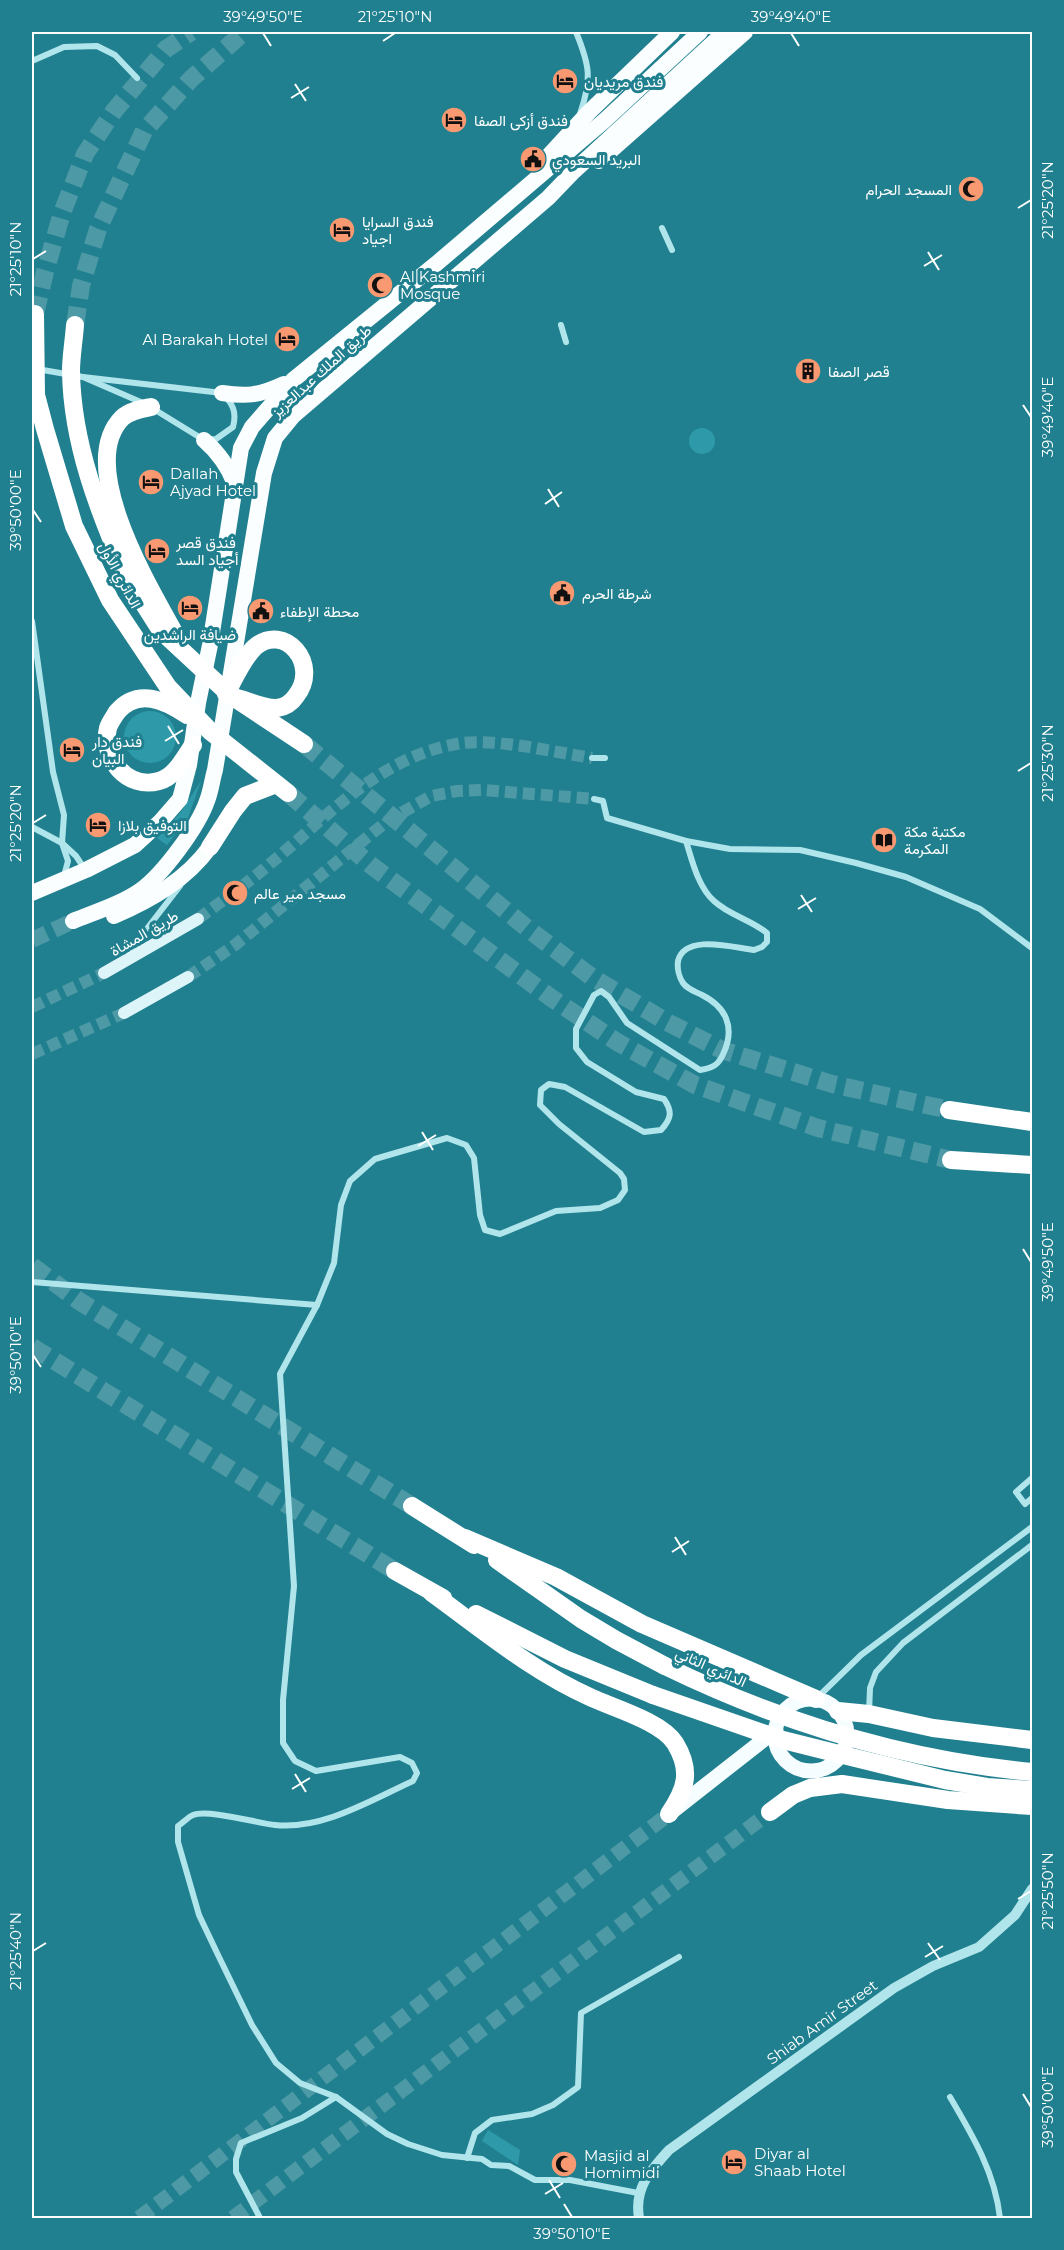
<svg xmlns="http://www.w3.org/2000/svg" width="1064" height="2250" font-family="Montserrat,Vazirmatn,sans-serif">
	<rect width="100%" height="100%" fill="#21808f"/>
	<g fill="#2e9aa9">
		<circle cx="702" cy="441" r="13"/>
		<circle cx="150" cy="737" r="26"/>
		<polygon points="201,781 188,818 167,845 157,838 181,812"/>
		<polygon points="488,2130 520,2150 518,2165 482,2141"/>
	</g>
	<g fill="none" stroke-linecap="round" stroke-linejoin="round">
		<g stroke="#4d99a5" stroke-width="12" stroke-dasharray="12 6" stroke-linecap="butt">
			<path d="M198,919C223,900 248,883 271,863C328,816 379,758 456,744C492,737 554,752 592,758"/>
			<polyline points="188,977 235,945 386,822 431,796 457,791 484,790 594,799"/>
			<polyline points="32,1007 104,973"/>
			<polyline points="32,1054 124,1013"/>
		</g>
		<g stroke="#4d99a5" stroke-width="15" stroke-dasharray="15 8" stroke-linecap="butt">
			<polyline points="139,2218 669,1814"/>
			<polyline points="233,2218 770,1812"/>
		</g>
		<polyline stroke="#4d99a5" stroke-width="16" stroke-dasharray="16 8" stroke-linecap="butt" points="32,940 73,921"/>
		<g stroke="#4d99a5" stroke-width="18" stroke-dasharray="18 9" stroke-linecap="butt">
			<polyline points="35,314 45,272 62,213 85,154 114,111 166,49 191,32"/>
			<polyline points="75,325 81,286 98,229 144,131 191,79 244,32"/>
			<polyline points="304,744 528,929 593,978 667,1022 722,1050 832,1084 949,1110"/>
			<polyline points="288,793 372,866 550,997 617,1042 695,1085 818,1128 951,1160"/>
			<polyline points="32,1266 79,1301 412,1506"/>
			<polyline points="32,1347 395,1571"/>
		</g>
		<g stroke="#b1e5ec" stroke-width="6">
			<path d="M576,32C590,66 592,79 580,114"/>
			<polyline points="32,61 64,47 97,46 115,55 137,78"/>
			<polyline points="662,228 672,250"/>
			<polyline points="561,325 566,342"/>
			<path d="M37,369L83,377L222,393C233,404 237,412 233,427L216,439L204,440L152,408"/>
			<polyline points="83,377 143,403"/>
			<polyline points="32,621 53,772 64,815 62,843 68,861 64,876"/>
			<polyline points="592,758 605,758"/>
			<polyline points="594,799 603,801 607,818 686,841 730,849 800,850 856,863 906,877 980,909 1032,948"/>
			<polyline points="32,827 62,843 76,856 84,868"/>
			<polyline points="135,956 133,950 135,944 180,886"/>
			<polyline points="32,1282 317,1305"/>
			<polyline points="1032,1478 1016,1492 1025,1504 1032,1498"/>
			<polyline points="817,1698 861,1655 1032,1527"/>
			<polyline points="869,1713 870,1688 876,1672 903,1643 1032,1545"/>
			<path d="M950,2097C973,2136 995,2173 1000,2218"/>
			<polyline points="467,2158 475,2133 492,2120 532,2114 553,2105 578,2087 581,2013 679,1957"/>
			<path d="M638,2193L570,2180H535L509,2166L491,2165L482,2159L442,2155L408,2144L387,2134L336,2097L300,2083L276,2063L252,2025L219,1957L199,1915L178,1842V1826C183,1823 188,1817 193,1815C208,1809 257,1823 275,1825C323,1830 371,1800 413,1781L417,1773L412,1763L400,1757L316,1771L295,1761L283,1743V1700L294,1586L280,1374L317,1305L334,1263L341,1205L350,1181L375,1159L447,1138L466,1145L474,1158L480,1215L485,1230L500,1234L556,1211L600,1208L618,1200L625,1190L624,1179L620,1173L559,1124L540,1105L541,1090L549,1084L565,1087L644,1132L661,1130C671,1119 673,1112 664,1099L636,1092L587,1062L576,1048V1029L594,995L601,991L609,997L627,1023L700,1070C713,1068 719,1065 724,1052C735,1027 726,1007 702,995C696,992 687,989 683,983C679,977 677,968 678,961C685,933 735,948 754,950L762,947L767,942V933C751,920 729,915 714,901C698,887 692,860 686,841"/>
			<polyline points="260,2218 236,2172 236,2159 241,2143 302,2118 336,2097"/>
		</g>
		<path stroke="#b1e5ec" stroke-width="10" d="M639,2218C634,2188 650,2171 669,2150L894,1988L933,1966L979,1947L1015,1915L1032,1889"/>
		<g stroke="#ddf5f9" stroke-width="12">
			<polyline points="104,973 198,919"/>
			<polyline points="124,1013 188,977"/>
		</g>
		<g stroke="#f6fdff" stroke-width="15">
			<circle cx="811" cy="1735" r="36"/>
			<polyline points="674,1810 776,1730"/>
		</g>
		<g stroke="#fafeff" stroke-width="16">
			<polyline points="599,161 745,32"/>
			<polyline points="542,163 589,112 672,32"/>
			<path d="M222,393C248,397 260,395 284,384"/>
			<path d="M204,440C219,453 228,466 235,484"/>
			<polyline points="32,893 86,870 135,845 160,822 180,799 189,765 198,703 210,645 241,448 252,427 293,380 436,264 604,121 700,32"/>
			<path d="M114,916C151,900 186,880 210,847"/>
			<path d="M73,921C95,912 121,904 141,890C163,874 198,827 207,801C211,791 212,780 215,770L264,473L275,438L293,416L548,198L574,171L725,32"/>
		</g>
		<g stroke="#fff" stroke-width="18">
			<path d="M151,407C141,409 129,411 122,418C75,466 150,588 175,634"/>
			<polyline points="128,579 161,631"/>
			<path d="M226,694C234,679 243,658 255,647C284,622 321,664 296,696C292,702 285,707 277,708C265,709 249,701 237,698"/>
			<path d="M117,712C114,717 110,722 108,728C101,758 127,790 159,781C175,777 184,758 193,745"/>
			<polyline points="210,847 233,811 245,796 276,784"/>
			<polyline points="949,1110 1032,1122"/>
			<polyline points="951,1160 1032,1165"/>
			<polyline points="412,1506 474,1545"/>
			<polyline points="465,1538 556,1577 642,1624 816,1699"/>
			<polyline points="497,1560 581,1619 616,1640 665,1666"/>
			<polyline points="395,1571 443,1598"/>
			<path d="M432,1593C483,1630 533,1672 592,1698C614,1708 662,1722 675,1743C692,1771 686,1789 669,1814"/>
			<polyline points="476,1614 565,1659 653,1695"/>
			<polyline points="838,1711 869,1714 933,1728 1032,1740"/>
			<polyline points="770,1812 793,1795 810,1788 842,1784 948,1800 1032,1806"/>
		</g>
		<g stroke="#fff" stroke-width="18">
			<polyline points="35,314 36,395 45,429 74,526 110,600 168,687 211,732 288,793"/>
			<path d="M75,325C74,340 71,356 71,371C72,444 99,512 128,579"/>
			<polyline points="161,631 230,695 304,744"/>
			<path d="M117,712C138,687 166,701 187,715"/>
			<path d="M665,1666C780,1722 905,1760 1032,1772"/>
			<polyline points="653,1695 783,1740 835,1753 945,1780 987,1787 1032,1790"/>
		</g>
	</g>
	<path fill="none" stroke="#fff" stroke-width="2" d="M263,33L271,46M791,33L799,46M383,41L395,33M295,84L306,101M291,98L309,87M1018,208L1031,200M928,252L939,270M33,259L46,251M924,266L942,255M1023,405L1031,417M548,489L559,507M545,504L562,492M33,510L41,522M168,726L179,744M165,741L183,730M1018,771L1031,763M33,823L46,815M801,895L812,912M798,909L816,898M422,1132L433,1150M418,1146L436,1135M1023,1249L1031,1262M33,1355L41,1367M675,1537L686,1555M672,1552L689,1541M295,1774L306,1792M292,1789L310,1778M1018,1899L1031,1891M928,1943L940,1960M33,1951L46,1943M925,1957L943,1946M1023,2094L1031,2107M549,2180L560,2198M545,2194L563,2183M564,2204L572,2217"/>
	<defs>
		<symbol id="hotel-disc" viewBox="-11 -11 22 22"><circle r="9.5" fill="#f99972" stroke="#21808f"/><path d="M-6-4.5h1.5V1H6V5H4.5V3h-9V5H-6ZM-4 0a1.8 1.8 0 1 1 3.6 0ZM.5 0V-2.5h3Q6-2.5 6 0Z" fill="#111"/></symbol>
		<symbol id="civic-disc" viewBox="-11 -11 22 22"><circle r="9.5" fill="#f99972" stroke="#21808f"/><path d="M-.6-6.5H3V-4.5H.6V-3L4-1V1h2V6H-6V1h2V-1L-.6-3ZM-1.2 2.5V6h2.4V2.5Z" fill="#111"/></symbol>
		<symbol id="mosque-disc" viewBox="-11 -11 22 22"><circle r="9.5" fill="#f99972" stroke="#21808f"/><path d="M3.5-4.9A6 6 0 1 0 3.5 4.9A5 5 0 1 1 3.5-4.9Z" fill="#111"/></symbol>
		<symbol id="building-disc" viewBox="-11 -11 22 22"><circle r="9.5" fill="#f99972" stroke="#21808f"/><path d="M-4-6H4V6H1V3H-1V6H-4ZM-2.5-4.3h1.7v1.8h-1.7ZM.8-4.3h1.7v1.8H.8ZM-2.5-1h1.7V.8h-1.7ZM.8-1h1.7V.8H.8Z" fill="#111"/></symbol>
		<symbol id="library-disc" viewBox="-11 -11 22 22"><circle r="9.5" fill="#f99972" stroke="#21808f"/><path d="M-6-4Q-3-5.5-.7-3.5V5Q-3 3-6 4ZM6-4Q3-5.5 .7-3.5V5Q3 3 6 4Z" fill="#111"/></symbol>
	</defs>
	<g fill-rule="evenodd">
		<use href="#hotel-disc" x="550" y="66" width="30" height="30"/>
		<use href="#hotel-disc" x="439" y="105" width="30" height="30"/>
		<use href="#civic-disc" x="518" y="144" width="30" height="30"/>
		<use href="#mosque-disc" x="956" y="174" width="30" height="30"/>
		<use href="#hotel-disc" x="327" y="215" width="30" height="30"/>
		<use href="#mosque-disc" x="365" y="270" width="30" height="30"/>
		<use href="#hotel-disc" x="272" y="324" width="30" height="30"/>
		<use href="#building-disc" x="793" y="356" width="30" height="30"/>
		<use href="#hotel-disc" x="136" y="467" width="30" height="30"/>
		<use href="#hotel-disc" x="142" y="536" width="30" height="30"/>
		<use href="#civic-disc" x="547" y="578" width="30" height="30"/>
		<use href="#hotel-disc" x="175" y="593" width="30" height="30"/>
		<use href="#civic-disc" x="246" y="596" width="30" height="30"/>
		<use href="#hotel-disc" x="57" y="735" width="30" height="30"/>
		<use href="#hotel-disc" x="83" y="810" width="30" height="30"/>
		<use href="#library-disc" x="869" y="825" width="30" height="30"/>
		<use href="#mosque-disc" x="220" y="878" width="30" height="30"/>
		<use href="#hotel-disc" x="719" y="2147" width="30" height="30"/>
		<use href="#mosque-disc" x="549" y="2149" width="30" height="30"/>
	</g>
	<g text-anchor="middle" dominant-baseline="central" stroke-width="6" stroke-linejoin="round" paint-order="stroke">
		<g font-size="15" fill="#fff" stroke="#21808f" text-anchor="start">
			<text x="584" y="81">فندق مريديان</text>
			<text x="474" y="120">فندق أزكى الصفا</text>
			<text x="552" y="159">البريد السعودي</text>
			<text x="952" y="189" text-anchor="end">المسجد الحرام</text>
			<text x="362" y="221">فندق السرايا<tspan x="362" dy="17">اجياد</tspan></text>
			<text x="400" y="276">Al Kashmiri<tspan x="400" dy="17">Mosque</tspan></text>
			<text x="268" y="339" text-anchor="end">Al Barakah Hotel</text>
			<text x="828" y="371">قصر الصفا</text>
			<text x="170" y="473">Dallah<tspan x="170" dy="17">Ajyad Hotel</tspan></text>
			<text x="176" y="542">فندق قصر<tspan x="176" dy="17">أجياد السد</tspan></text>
			<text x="582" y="593">شرطة الحرم</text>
			<text x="280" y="611">محطة الإطفاء</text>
			<text x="190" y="634" text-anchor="middle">ضيافة الراشدين</text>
			<text x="92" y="741">فندق دار<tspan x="92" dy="17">البيان</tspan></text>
			<text x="118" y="825">التوفيق بلازا</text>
			<text x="904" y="831">مكتبة مكة<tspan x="904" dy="17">المكرمة</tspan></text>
			<text x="254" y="893">مسجد مير عالم</text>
			<text x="754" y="2153">Diyar al<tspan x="754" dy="17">Shaab Hotel</tspan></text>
			<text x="584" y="2155">Masjid al<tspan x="584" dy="17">Homimidi</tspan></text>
		</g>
		<g font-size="15" fill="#fff" stroke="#21808f">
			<text transform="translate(321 371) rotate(-42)">طريق الملك عبدالعزيز</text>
			<text transform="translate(120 575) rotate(62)">الدائري الأول</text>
			<text transform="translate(144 933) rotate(-30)">طريق المشاة</text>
			<text transform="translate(711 1667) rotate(24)">الدائري الثاني</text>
			<text transform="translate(822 2022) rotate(-36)">Shiab Amir Street</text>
		</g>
	</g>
	<rect width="1064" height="2250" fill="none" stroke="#21808f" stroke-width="66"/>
	<rect x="33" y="33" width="998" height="2184" fill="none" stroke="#fff" stroke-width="2"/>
	<g font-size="15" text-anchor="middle" fill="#fff">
		<text x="263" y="22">39°49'50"E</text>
		<text x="395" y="22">21°25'10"N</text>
		<text x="791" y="22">39°49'40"E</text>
		<text transform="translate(1048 200) rotate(-90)" y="5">21°25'20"N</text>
		<text transform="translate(16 259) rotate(-90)" y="5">21°25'10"N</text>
		<text transform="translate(1048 417) rotate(-90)" y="5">39°49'40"E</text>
		<text transform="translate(16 510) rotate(-90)" y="5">39°50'00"E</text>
		<text transform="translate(1048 763) rotate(-90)" y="5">21°25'30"N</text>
		<text transform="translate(16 823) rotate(-90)" y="5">21°25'20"N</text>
		<text transform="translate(1048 1262) rotate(-90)" y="5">39°49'50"E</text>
		<text transform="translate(16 1355) rotate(-90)" y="5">39°50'10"E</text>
		<text transform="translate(1048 1891) rotate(-90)" y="5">21°25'50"N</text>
		<text transform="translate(16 1951) rotate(-90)" y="5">21°25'40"N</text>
		<text transform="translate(1048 2107) rotate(-90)" y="5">39°50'00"E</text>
		<text x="572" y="2239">39°50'10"E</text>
	</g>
</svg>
